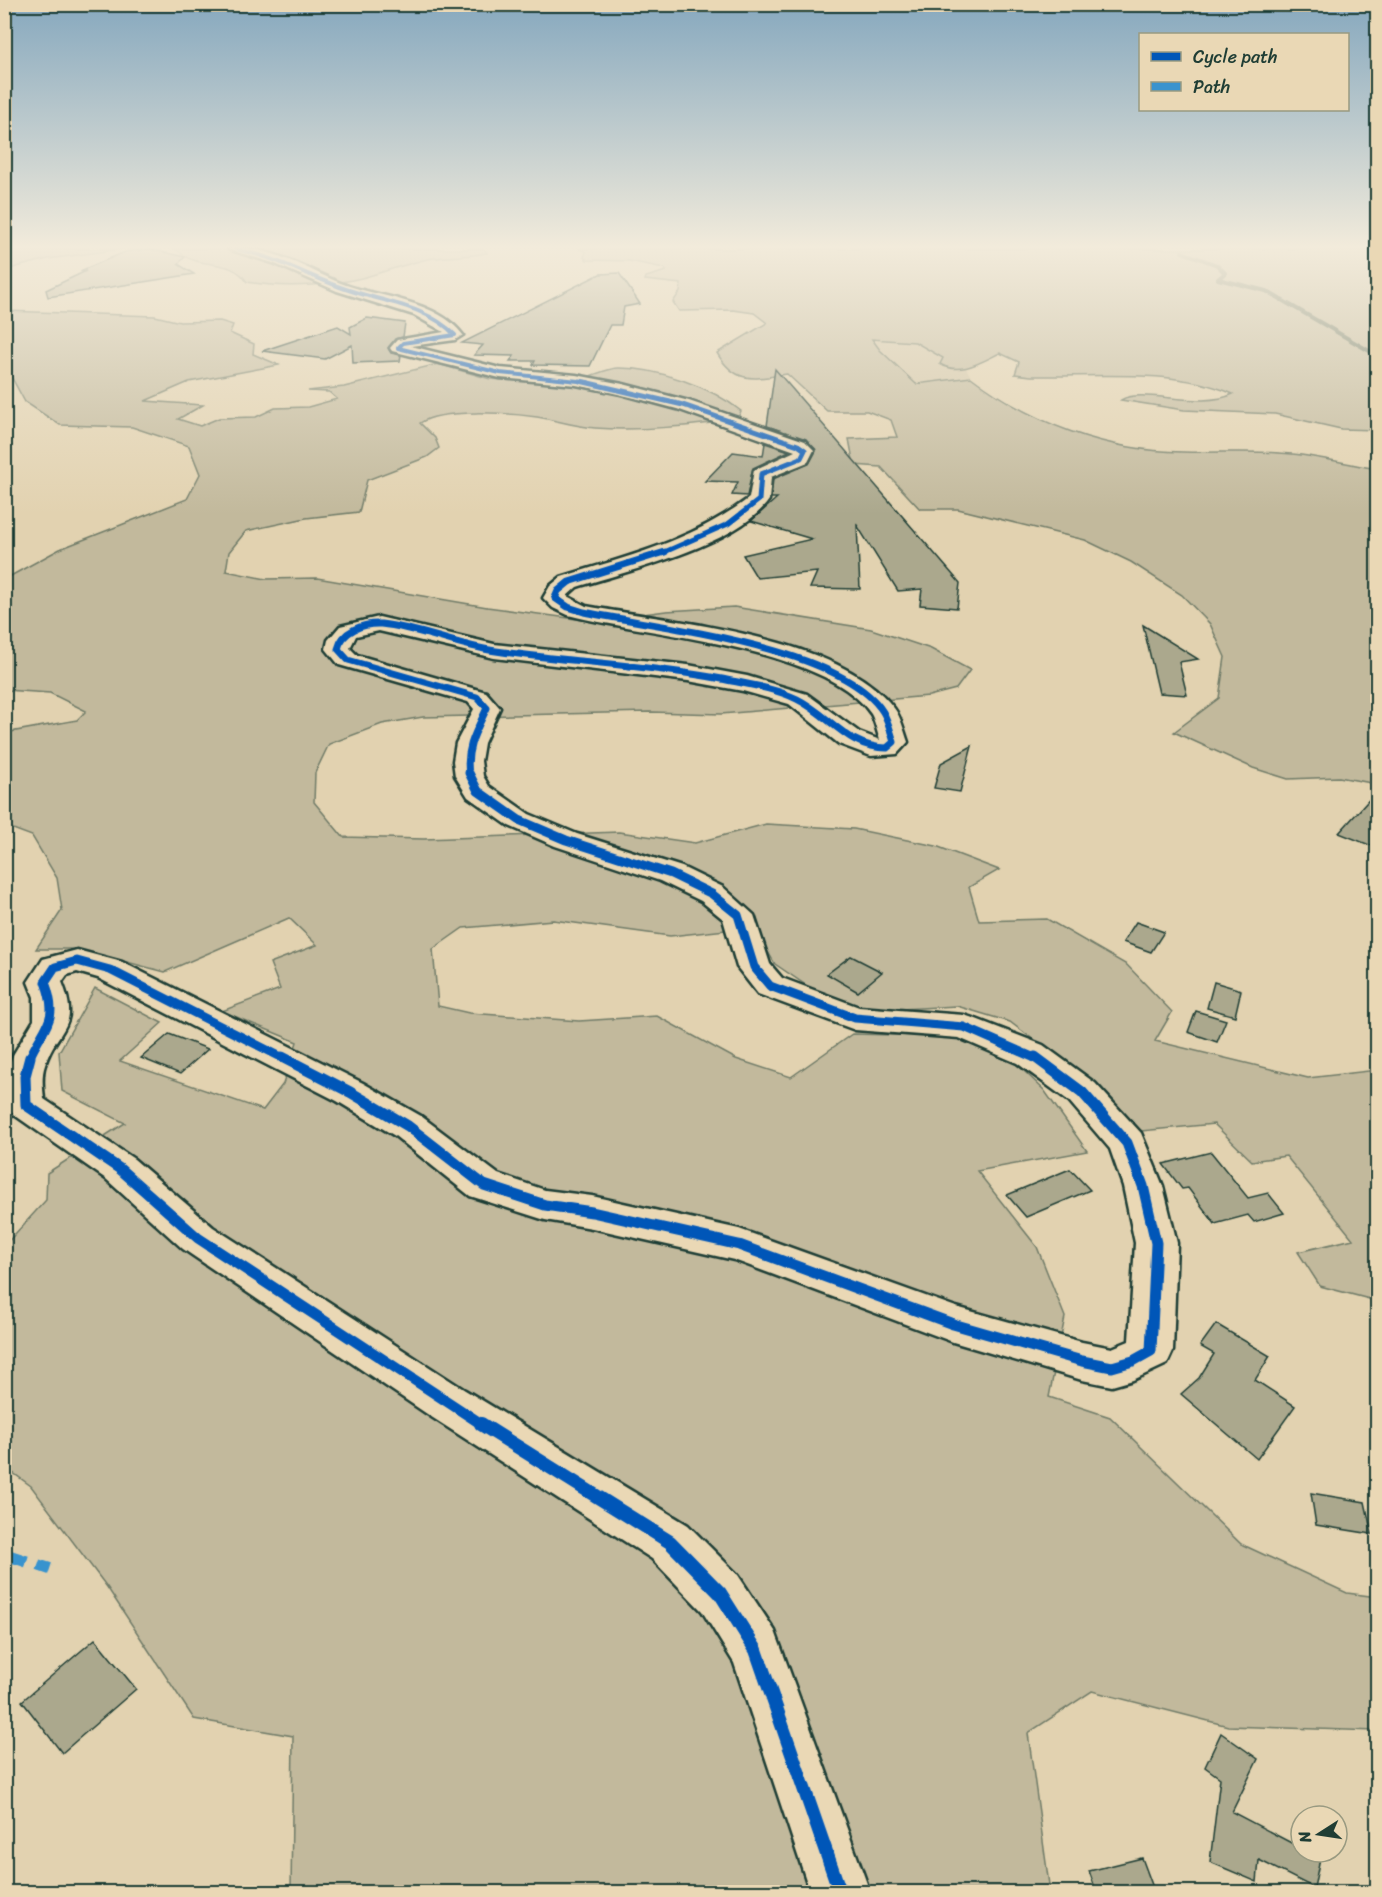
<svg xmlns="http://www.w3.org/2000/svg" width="1382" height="1897" font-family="Sriracha,sans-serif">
	<rect width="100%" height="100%" fill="#e2d2b0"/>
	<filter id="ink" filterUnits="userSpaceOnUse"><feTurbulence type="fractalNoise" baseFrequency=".0167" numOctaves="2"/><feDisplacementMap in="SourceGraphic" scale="12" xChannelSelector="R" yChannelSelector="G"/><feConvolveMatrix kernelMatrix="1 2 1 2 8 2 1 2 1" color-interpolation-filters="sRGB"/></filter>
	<g filter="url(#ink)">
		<polygon fill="#d2c5a6" points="872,339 915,342 944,358 941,365 948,369 966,368 971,377 916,384 880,350"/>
		<g fill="#c2b99c" stroke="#707b68" stroke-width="1.5">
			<polygon points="4,249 122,249 48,259 5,270"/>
			<path d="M173,249H484L487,253C467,257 447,256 428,259C411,263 395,268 379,273C341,286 286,289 247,282C233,260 210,268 188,258C182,255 179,250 173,249Z"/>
			<path d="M579,249H1377V374H1374L1369,387L1377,396V430L1341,429L1275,414L1184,410L1121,400C1141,387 1201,410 1233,394C1174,368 1094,377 1031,376L1015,374L1019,362L1000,353C981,362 960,376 940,364L943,358L915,342L872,339L880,350L916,384L971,377C1032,424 1107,451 1183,452C1219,453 1256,450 1292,454C1321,457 1349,464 1377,469V784L1339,777L1288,779L1253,768L1174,732L1219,698L1225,657L1210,624L1182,595L1131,562L1085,540L958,509H920L881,467L854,465L849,439L897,437L891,420L867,411H827L787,374C754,379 736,385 717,353L767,323L754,313L733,310L679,311L673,302L680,292L681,284L645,280L646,277L666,271L664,268L629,261L587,260L584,257L586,252Z"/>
			<path d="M5,311L155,316L180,322L220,321L233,325L230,333L254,344L253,354L279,365L189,382L145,401L203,405L178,419L200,426L219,418L256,417L275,408L308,407L337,399L329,392L308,391L344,387L438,364L490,379L581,386L587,377C597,374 609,368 619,368C658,368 711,387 741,411L737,420C690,426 643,431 595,428C576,427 556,420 537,417C510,413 441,408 420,423L435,438L439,448L427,457L367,480L359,512L306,518L246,531L229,552L226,571L266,579L317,578L487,607L591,621L666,611L734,607L871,629L931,649L970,670L956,689L929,696L721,714L650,712L423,717L382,724L329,744L315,773L314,802L343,837L424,839L619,832L695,843L766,824L854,829L936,846L999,870L969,887L979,921L1047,919L1127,965L1172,1012L1155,1041L1308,1078L1377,1070V1301L1320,1286L1298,1252L1353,1239L1286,1156L1252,1161L1214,1124L1141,1131L1063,1062L1010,1022L957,1006L863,1011L819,994L775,964L754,927L670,936L553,920L463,928L433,949L438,1006L469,1013L579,1021L657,1016L736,1059L791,1077L852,1034L935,1036L968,1040L1004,1052L1044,1090L1087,1151L977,1171L1037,1247L1065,1317L1049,1397L1110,1417L1241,1544L1347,1593L1377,1597V1731L1228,1726L1092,1691L1028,1733L1050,1892H291L293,1736L194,1719L107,1587L31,1486L5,1467L4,1246L46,1200L47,1173L125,1123L62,1091L59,1052L95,988L162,1023L120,1061L263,1110L283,1084L297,1042L222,1011L280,989L270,963L317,945L289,918L165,972L77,949H36L62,910L57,878L32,836L5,826V733L77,720L86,711L50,693L5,690V579L60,549L187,499L200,474L189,446L132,427L60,425L25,402L5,365Z"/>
		</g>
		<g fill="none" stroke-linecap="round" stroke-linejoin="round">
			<polyline stroke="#657360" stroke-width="4" points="1182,252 1217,265 1225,273 1218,279 1266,291 1378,356"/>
		</g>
		<g fill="#aba88d" stroke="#1f3d34" stroke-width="1.5">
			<polygon points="149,249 185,257 178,264 194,274 48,297 46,290 86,271 80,271 125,252"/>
			<polygon points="619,273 640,304 624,307 621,325 610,325 590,366 533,365 535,361 510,361 514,356 474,355 483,345 462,343 600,274"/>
			<polygon points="367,318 405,323 403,337 395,339 388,348 391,353 401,355 400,361 353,363 352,345 325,359 262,351 338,326 351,334 350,327"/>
			<polygon points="775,369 960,583 957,608 920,605 922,589 898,591 857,525 860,589 810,588 817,572 757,578 743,555 812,539 751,521 777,498 771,498 773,479 809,464 816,451 806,439 767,426"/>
			<polygon points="765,443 789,451 753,468 747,496 732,495 738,482 705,481 733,452 763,456"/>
			<polygon points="1143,625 1198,659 1179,662 1187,695 1159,693"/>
			<polygon points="972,746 960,792 934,788 941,763"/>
			<polygon points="1377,791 1377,848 1339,833"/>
			<polygon points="1136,922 1164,932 1151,952 1123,942"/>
			<polygon points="851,956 882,972 858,992 827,974"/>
			<polygon points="1214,982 1241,990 1235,1016 1207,1008"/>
			<polygon points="1196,1011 1226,1020 1217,1042 1188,1032"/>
			<polygon points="169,1034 208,1049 180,1074 141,1058"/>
			<polygon points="1211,1152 1248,1198 1268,1193 1284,1213 1254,1222 1248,1215 1215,1224 1188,1188 1182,1189 1163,1164"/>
			<polygon points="1070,1169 1090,1190 1026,1217 1007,1195"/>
			<polygon points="1216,1324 1270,1356 1255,1380 1295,1406 1257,1459 1181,1394 1199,1378 1214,1354 1200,1346"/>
			<polygon points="1311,1493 1365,1502 1372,1534 1316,1525"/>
			<polygon points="95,1639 136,1689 62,1753 22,1701"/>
			<polygon points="1221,1733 1258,1759 1232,1812 1301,1848 1301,1852 1309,1852 1320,1858 1314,1888 1259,1860 1257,1882 1210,1862 1220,1778 1205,1767"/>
			<polygon points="1142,1858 1155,1893 1097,1893 1089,1871"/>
		</g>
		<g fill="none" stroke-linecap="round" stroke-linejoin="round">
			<defs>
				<path id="secondary" d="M228,249C271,244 308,271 346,285C383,298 438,301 463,335L455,340L411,346L500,368L576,375L623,384L689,401L805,441L814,450L808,462L771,477L769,500C738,545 628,571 577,587L567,596L586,606C672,622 839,635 894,708C901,717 904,731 908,742L897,754L871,756L839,744L789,704L743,691L688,681L494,658L379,631L356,636L350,648L357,655L486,692L500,708L484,743L481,761L483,776L489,786L529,814L577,834L682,867L723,887L754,915L770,964L782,978L859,1007L964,1015L976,1019L1043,1045L1095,1083L1141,1133L1163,1186L1177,1243L1173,1351L1167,1364L1133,1380L1112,1386L1082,1380L953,1342L734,1260L592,1228L545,1220L470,1196L395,1136L337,1101L98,978L77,972L67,975L62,982C81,1029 57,1027 45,1065C41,1076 43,1088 44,1099L134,1159L213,1227L465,1390L688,1525L738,1575L775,1631L870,1892H810L734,1663L702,1611L652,1559L433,1418L183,1249L106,1179L13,1114L7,1105L6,1076L13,1055L34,1020V997L28,982L43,959L77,950L122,962L363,1083L421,1116L498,1174L545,1190L592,1196L739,1229L956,1307L1082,1342L1112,1348L1129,1341L1135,1243L1123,1186L1110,1149L1069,1101L1017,1063L959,1038L855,1030L758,994L737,967L723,919L701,901L660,881L555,846L509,826L468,797L455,776L453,761L456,743L474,709L468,702L339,665L326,649L328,640L340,626L379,617L494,644L688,665L747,676L807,694L859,732L880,740C877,732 875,721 871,714C826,646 643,635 568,615L553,608L543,598L550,586L561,577C629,556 692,541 749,498L754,470L795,451L677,409L621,394L576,385L500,378L392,351L390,348L397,340L444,332L414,315L337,291L273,263Z"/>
			</defs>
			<use href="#secondary" stroke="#1f3d34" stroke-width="5"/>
			<use href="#secondary" fill="#ead8b5" fill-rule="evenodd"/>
			<polyline stroke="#3993ce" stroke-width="12" stroke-dasharray="24 12" stroke-linecap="butt" points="4,1554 50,1569"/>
			<defs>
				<path id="cycleway-far5" d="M235,249C273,256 304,274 340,287C379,302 425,304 455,335L403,343L398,348L500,373L588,382"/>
				<polyline id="cycleway-far4" points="580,381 683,405 798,445 805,450 801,458 761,474 759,500 728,524 660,554"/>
				<path id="cycleway-far3" d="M469,774C465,749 476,731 487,708L477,697L348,660L338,649C342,631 363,623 381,624C420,628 457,646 496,651C571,662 648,665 722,679C746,684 775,688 797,699C830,715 847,748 887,748L894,742C891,733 888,720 883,712C841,646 657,627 584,612L568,607L555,598L558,591L569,582L665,552"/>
				<g id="cycleway-far2">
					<polyline points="469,773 478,791 519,820 566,840 671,874 712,894 738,915 754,967 770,986 855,1018 964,1027 1037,1059"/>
					<path d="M29,1059C44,1025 60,1022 45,982L55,967L77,961L110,970L285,1059"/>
				</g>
				<g id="cycleway-far1">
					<polyline points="30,1057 25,1076 26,1105 120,1169 198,1238 483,1425"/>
					<polyline points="282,1057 350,1092 408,1126 484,1185 545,1205 592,1212 739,1245 953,1324 1082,1361 1112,1367 1133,1361 1151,1351 1156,1243 1143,1186 1127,1143 1082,1092 1035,1057"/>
				</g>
				<polyline id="cycleway" points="481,1424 670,1542 720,1593 756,1650 840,1892"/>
			</defs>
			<use href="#cycleway-far5" stroke="#ead8b5" stroke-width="5"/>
			<use href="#cycleway-far4" stroke="#ead8b5" stroke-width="8"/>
			<use href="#cycleway-far3" stroke="#ead8b5" stroke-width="10"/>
			<use href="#cycleway-far2" stroke="#ead8b5" stroke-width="13"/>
			<use href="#cycleway-far1" stroke="#ead8b5" stroke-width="15"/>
			<use href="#cycleway" stroke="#ead8b5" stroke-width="18"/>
			<use href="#cycleway-far5" stroke="#0057b8" stroke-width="4"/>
			<use href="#cycleway-far4" stroke="#0057b8" stroke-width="5"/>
			<use href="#cycleway-far3" stroke="#0057b8" stroke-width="7"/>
			<use href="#cycleway-far2" stroke="#0057b8" stroke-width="9"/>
			<use href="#cycleway-far1" stroke="#0057b8" stroke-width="11"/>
			<use href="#cycleway" stroke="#0057b8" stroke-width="14"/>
		</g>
	</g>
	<linearGradient id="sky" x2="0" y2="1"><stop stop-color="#86a8be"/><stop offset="0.48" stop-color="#f2ebdb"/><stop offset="1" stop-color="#f2ebdb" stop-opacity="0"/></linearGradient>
	<rect width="1382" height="514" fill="url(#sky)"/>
	<rect width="1382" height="1897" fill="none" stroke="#ead8b5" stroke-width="24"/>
	<rect x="12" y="12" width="1358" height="1873" fill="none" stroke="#1f3d34" stroke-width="2" filter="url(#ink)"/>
	<rect x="1139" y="33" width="210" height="78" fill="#ead8b5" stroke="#999a81" stroke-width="1.5"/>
	<rect x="1151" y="52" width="30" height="9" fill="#0057b8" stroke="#999a81" stroke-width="1.5"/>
	<text x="1193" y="63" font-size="18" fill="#1f3d34">Cycle path</text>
	<rect x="1151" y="82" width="30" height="9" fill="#3993ce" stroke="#999a81" stroke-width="1.5"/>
	<text x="1193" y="93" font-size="18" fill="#1f3d34">Path</text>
	<g transform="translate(1319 1834) rotate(258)"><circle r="28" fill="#ead8b5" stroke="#999a81" stroke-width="1.5"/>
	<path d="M0-4.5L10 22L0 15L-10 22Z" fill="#1f3d34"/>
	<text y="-9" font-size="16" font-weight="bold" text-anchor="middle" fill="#1f3d34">N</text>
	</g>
</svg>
